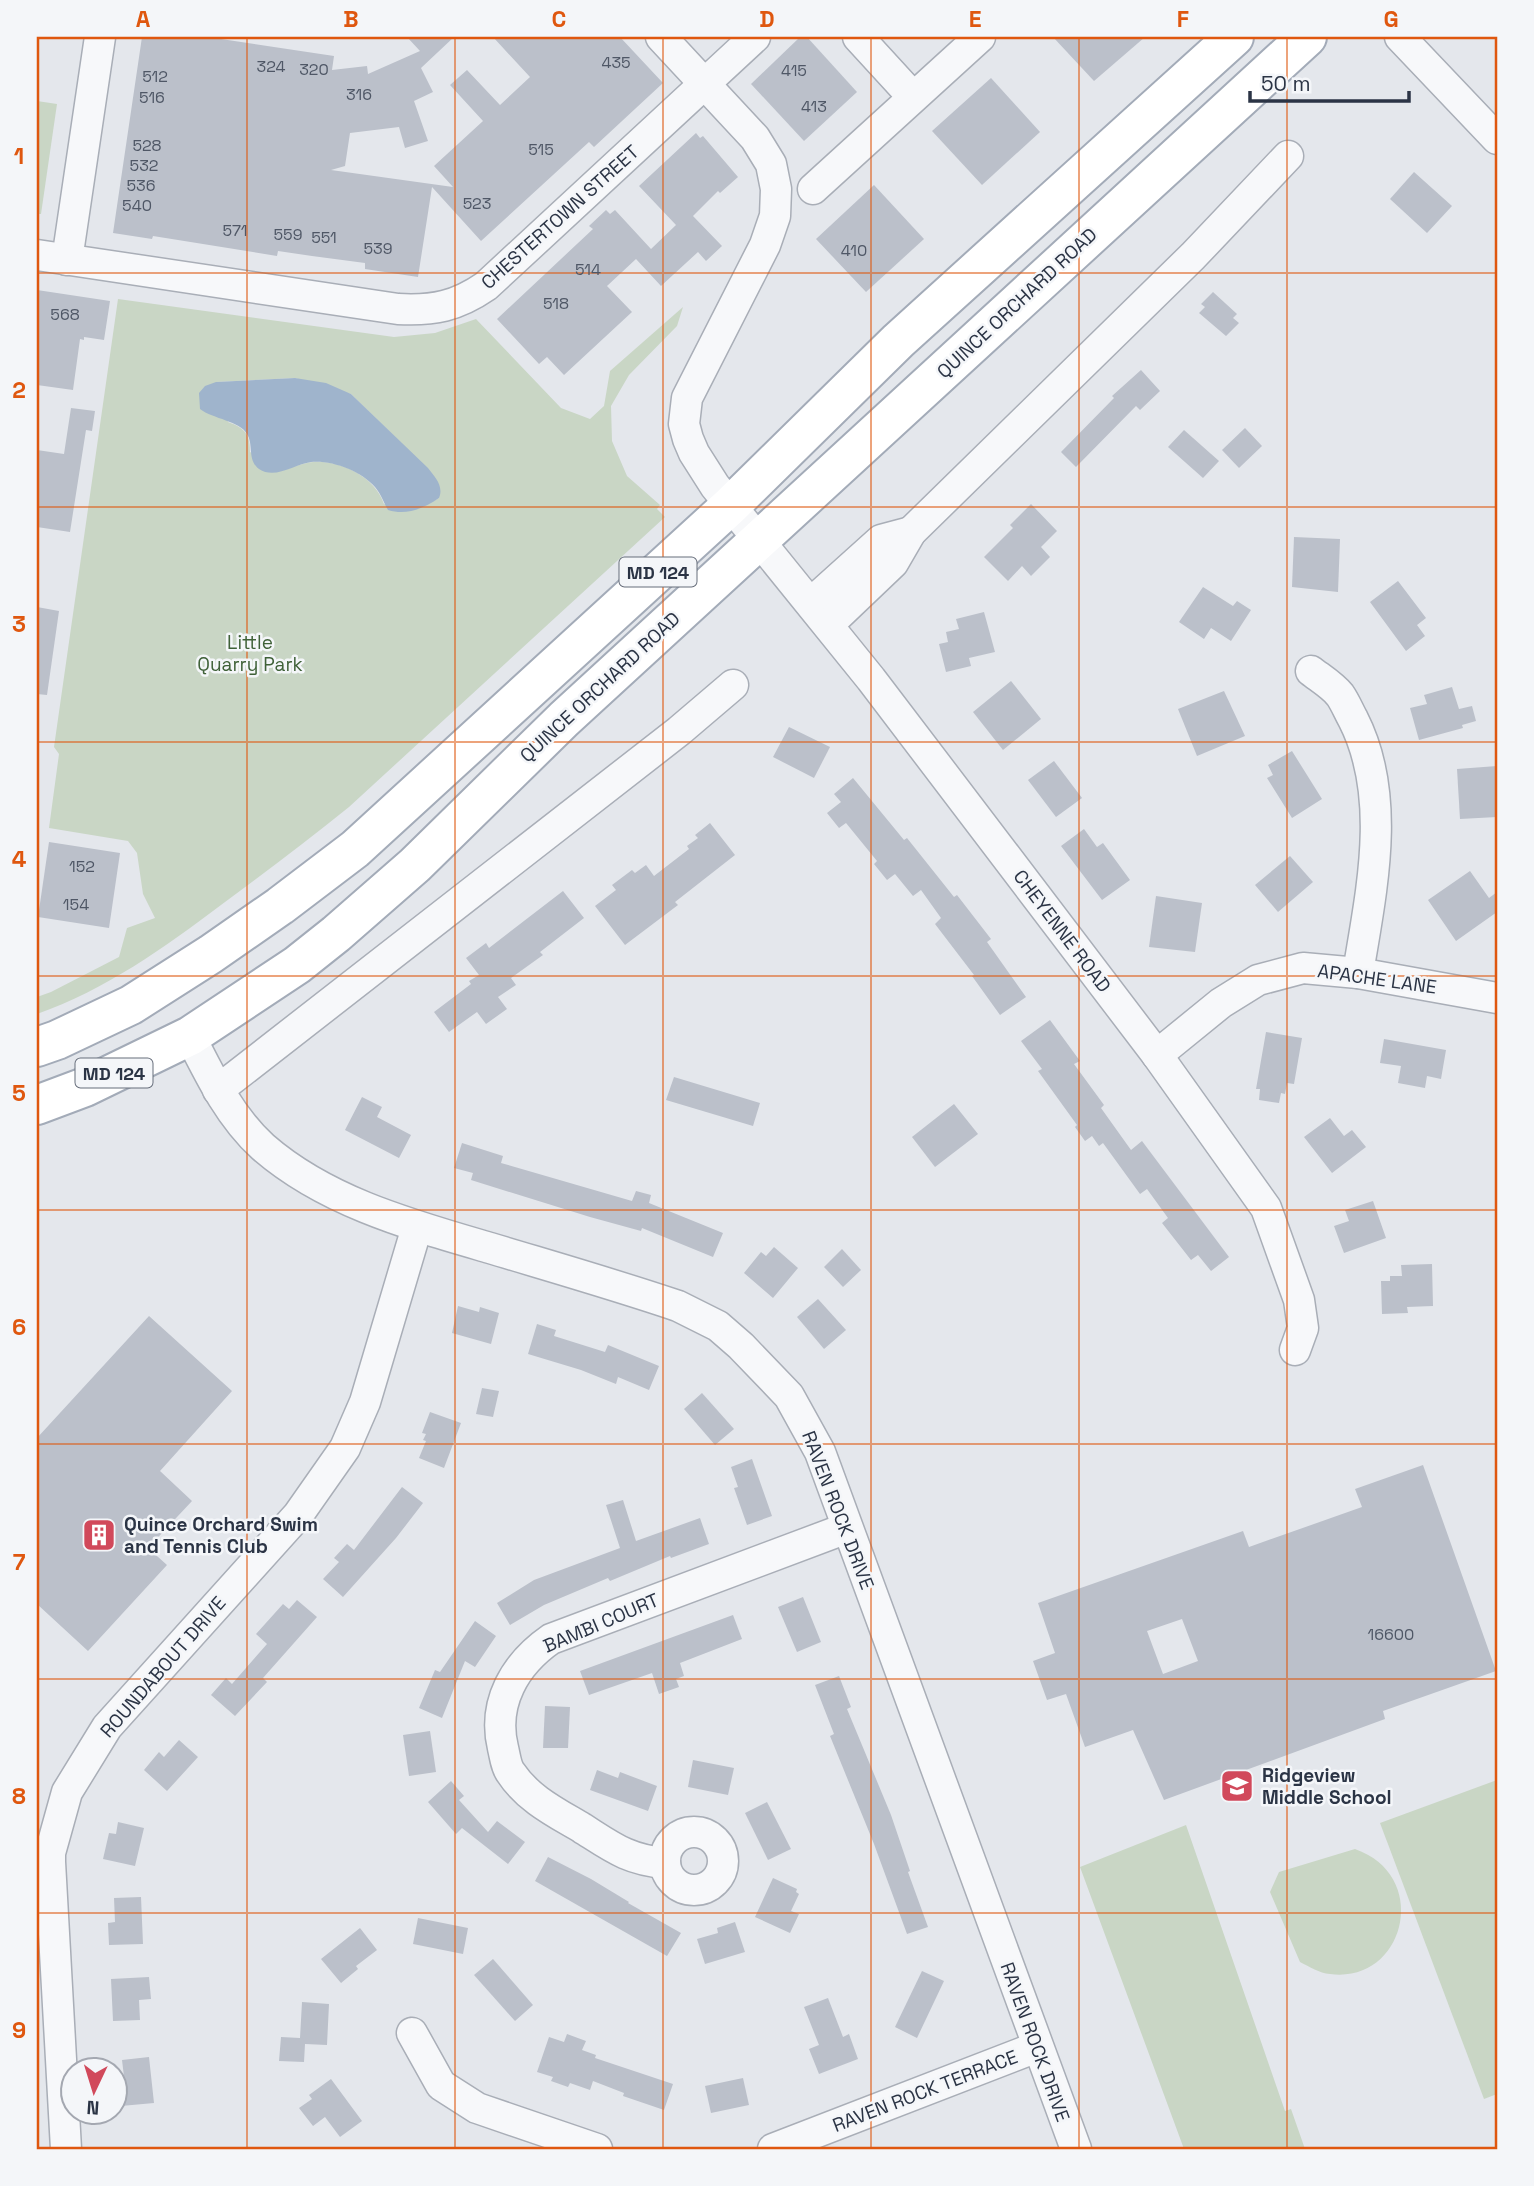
<svg xmlns="http://www.w3.org/2000/svg" width="1534" height="2186" font-family="'Space Grotesk',sans-serif">
	<rect width="100%" height="100%" fill="#e4e7ec"/>
	<g fill="#c9d6c5" fill-rule="evenodd">
		<polygon points="37,101 57,104 41,214 37,214"/>
		<path d="M118,299L394,337L435,333L476,319L561,408L590,419L604,406L610,371L683,307L677,326L629,375L611,406L612,441L627,476L660,505L657,509L665,517L349,807C307,841 264,873 221,905C164,948 105,990 37,1014V997L51,992L119,957L127,928L155,918L143,894L137,853L128,841L49,828L59,754L54,747ZM295,378L351,394L395,437L439,498L420,508L384,504C375,477 341,460 313,462C302,463 291,468 281,471L250,452C250,434 245,428 228,422L216,382Z"/>
		<polygon points="1497,1780 1497,2094 1484,2099 1380,1823"/>
		<polygon points="1186,1825 1285,2111 1291,2109 1305,2149 1184,2149 1080,1867"/>
		<path d="M1355,1849C1432,1876 1405,1984 1330,1974C1319,1973 1310,1967 1300,1962L1270,1892L1279,1872Z"/>
	</g>
	<path fill="#9fb4cc" d="M295,378L326,383L351,394L428,468C435,477 444,486 439,498C424,508 407,516 388,510C384,503 381,494 375,487C361,471 332,460 311,462C295,464 275,480 259,469C247,460 254,445 247,434C240,421 213,419 200,409L199,393L205,386L216,382Z"/>
	<g fill="#bbc0ca" fill-rule="evenodd">
		<polygon points="142,37 208,37 334,56 332,70 367,66 368,74 420,51 407,37 454,37 421,68 433,92 414,101 428,141 405,148 399,127 350,133 345,166 331,170 453,187 434,166 483,121 450,85 467,70 500,105 530,77 493,37 620,37 663,83 594,147 589,142 481,241 432,187 418,277 365,269 365,263 312,256 278,251 277,256 153,236 152,239 113,233"/>
		<polygon points="800,37 807,37 857,92 804,141 751,84"/>
		<polygon points="1053,37 1145,37 1094,81"/>
		<polygon points="991,78 1040,132 982,185 932,131"/>
		<polygon points="696,133 700,138 703,136 738,177 720,193 718,191 693,216 722,246 706,261 698,252 661,286 636,259 607,286 632,312 564,375 547,357 539,364 497,319 593,229 589,226 606,210 610,214 615,210 651,249 676,225 639,186"/>
		<polygon points="1414,172 1452,206 1427,233 1390,199"/>
		<polygon points="874,185 924,239 866,292 816,239"/>
		<polygon points="37,290 110,301 104,340 84,337 84,340 80,339 73,390 37,385"/>
		<polygon points="1213,292 1237,314 1233,318 1239,323 1226,336 1199,313 1205,307 1201,304"/>
		<polygon points="1141,370 1160,391 1140,410 1136,406 1076,467 1061,452 1114,398 1112,396"/>
		<polygon points="71,408 95,411 92,431 86,430 70,532 37,527 37,450 64,454"/>
		<polygon points="1245,428 1262,446 1239,468 1222,450"/>
		<polygon points="1184,430 1219,461 1203,478 1168,447"/>
		<polygon points="1031,504 1057,531 1041,547 1050,557 1031,576 1022,566 1008,581 984,557 1013,528 1010,525"/>
		<polygon points="1294,537 1340,539 1338,592 1292,587"/>
		<polygon points="1398,581 1426,618 1417,625 1425,636 1406,651 1370,602"/>
		<polygon points="1203,587 1233,606 1237,601 1251,610 1231,641 1211,628 1204,639 1179,622"/>
		<polygon points="37,607 59,611 47,695 37,694"/>
		<polygon points="984,612 995,652 969,658 971,666 946,672 939,644 948,642 946,632 959,629 956,619"/>
		<polygon points="1011,681 1041,719 1003,750 973,712"/>
		<polygon points="1452,687 1459,709 1472,706 1476,721 1462,725 1463,728 1419,740 1410,708 1427,704 1424,695"/>
		<polygon points="1224,691 1245,736 1197,756 1178,709"/>
		<polygon points="789,727 830,747 814,778 773,757"/>
		<polygon points="1292,751 1322,799 1292,818 1267,778 1273,775 1268,765"/>
		<polygon points="1054,761 1082,798 1056,817 1028,780"/>
		<polygon points="1497,766 1497,817 1460,819 1457,769"/>
		<polygon points="853,778 904,840 907,838 954,897 957,895 991,939 987,942 1026,997 1000,1015 972,976 974,975 935,924 941,918 921,890 913,896 895,874 887,880 874,864 877,861 846,823 839,828 827,813 841,802 834,794"/>
		<polygon points="710,823 735,855 675,902 678,905 625,945 595,906 616,890 612,885 632,870 635,873 646,865 654,876 689,849 687,846 698,838 695,835"/>
		<polygon points="1084,829 1097,847 1103,843 1130,880 1102,900 1061,846"/>
		<polygon points="49,842 120,853 109,928 38,917"/>
		<polygon points="1290,856 1313,882 1278,912 1255,885"/>
		<polygon points="1470,871 1489,898 1497,892 1497,912 1456,941 1428,900"/>
		<polygon points="563,891 584,918 540,952 543,955 511,978 516,985 498,997 507,1009 486,1024 477,1012 449,1032 434,1012 471,984 469,981 479,975 466,958 486,943 489,948"/>
		<polygon points="1156,896 1202,903 1195,952 1149,947"/>
		<polygon points="1050,1020 1080,1061 1074,1064 1104,1105 1101,1108 1131,1150 1142,1141 1229,1257 1211,1271 1198,1255 1191,1260 1162,1223 1168,1218 1147,1189 1140,1194 1103,1143 1099,1146 1092,1136 1085,1141 1075,1127 1077,1125 1038,1071 1042,1069 1021,1041"/>
		<polygon points="1266,1032 1302,1038 1294,1084 1287,1083 1285,1094 1281,1093 1279,1103 1259,1100 1260,1089 1256,1089"/>
		<polygon points="1384,1039 1446,1050 1441,1079 1427,1076 1425,1088 1398,1083 1401,1066 1380,1063"/>
		<polygon points="674,1077 760,1103 753,1126 666,1100"/>
		<polygon points="362,1097 382,1107 377,1117 411,1135 399,1158 345,1130"/>
		<polygon points="954,1104 978,1134 935,1167 912,1137"/>
		<polygon points="1330,1118 1344,1136 1352,1130 1366,1147 1332,1173 1304,1137"/>
		<polygon points="462,1143 503,1156 501,1163 632,1201 636,1191 651,1195 649,1203 723,1233 713,1257 642,1228 641,1231 590,1217 471,1180 473,1173 454,1168"/>
		<polygon points="1373,1201 1386,1238 1344,1253 1334,1226 1349,1221 1345,1210"/>
		<polygon points="774,1247 798,1268 773,1298 744,1273 761,1252 766,1256"/>
		<polygon points="842,1249 861,1270 843,1287 824,1267"/>
		<polygon points="1432,1264 1433,1306 1407,1307 1408,1313 1382,1314 1381,1281 1390,1281 1390,1276 1402,1276 1401,1265"/>
		<polygon points="818,1299 846,1330 824,1349 797,1317"/>
		<polygon points="458,1306 479,1312 480,1307 499,1313 491,1344 452,1333"/>
		<polygon points="149,1316 232,1391 160,1471 192,1501 148,1548 167,1565 88,1651 37,1604 37,1438"/>
		<polygon points="537,1324 556,1330 554,1336 605,1352 608,1345 659,1366 649,1390 618,1377 616,1384 581,1370 528,1354"/>
		<polygon points="482,1388 499,1391 493,1417 476,1414"/>
		<polygon points="702,1393 734,1429 715,1445 684,1409"/>
		<polygon points="430,1412 461,1423 444,1468 419,1458 426,1441 423,1440 426,1434 422,1433"/>
		<polygon points="752,1459 772,1516 747,1525 734,1488 738,1487 731,1467"/>
		<path d="M1423,1465L1496,1671L1383,1711L1385,1719L1164,1800L1133,1730L1085,1747L1066,1694L1047,1700L1033,1661L1055,1653L1038,1603L1243,1531L1249,1547L1362,1507L1355,1489ZM1182,1619L1198,1661L1163,1674L1147,1631Z"/>
		<polygon points="402,1487 423,1503 396,1538 343,1597 323,1579 339,1562 334,1558 347,1544 354,1550"/>
		<polygon points="623,1500 636,1541 700,1518 709,1544 671,1558 670,1556 610,1581 608,1578 544,1605 510,1625 497,1603 534,1580 620,1548 606,1505"/>
		<polygon points="803,1597 821,1642 797,1652 778,1607"/>
		<polygon points="297,1600 317,1617 263,1678 267,1682 235,1716 211,1695 226,1678 232,1684 267,1644 256,1634 283,1604 289,1609"/>
		<polygon points="733,1615 742,1639 680,1663 684,1676 676,1679 679,1687 659,1694 652,1673 589,1695 580,1671"/>
		<polygon points="475,1621 496,1636 475,1667 465,1661 442,1718 419,1708 435,1670 440,1672"/>
		<polygon points="839,1676 851,1707 847,1709 891,1815 910,1871 908,1872 928,1927 907,1934 874,1844 830,1736 834,1734 815,1685"/>
		<polygon points="545,1706 570,1707 568,1748 543,1748"/>
		<polygon points="430,1731 436,1772 409,1776 403,1735"/>
		<polygon points="179,1740 198,1757 167,1791 144,1770 159,1752 164,1757"/>
		<polygon points="693,1760 734,1768 728,1795 688,1787"/>
		<polygon points="597,1770 618,1778 620,1772 657,1786 648,1811 590,1790"/>
		<polygon points="451,1781 464,1796 459,1800 488,1832 497,1821 525,1842 508,1864 462,1828 456,1834 428,1802"/>
		<polygon points="767,1802 791,1849 768,1860 745,1813"/>
		<polygon points="118,1822 144,1828 135,1866 103,1859 109,1833 116,1834"/>
		<polygon points="548,1857 591,1879 629,1902 628,1903 681,1933 667,1956 535,1881"/>
		<polygon points="773,1878 797,1889 796,1892 799,1894 791,1911 799,1914 790,1933 755,1917"/>
		<polygon points="141,1897 143,1944 109,1945 108,1923 115,1922 114,1898"/>
		<polygon points="418,1918 468,1928 463,1954 413,1944"/>
		<polygon points="735,1922 745,1952 705,1964 697,1939 718,1933 717,1928"/>
		<polygon points="360,1928 377,1950 356,1966 358,1969 341,1983 321,1959"/>
		<polygon points="493,1959 533,2005 515,2021 474,1975"/>
		<polygon points="922,1971 944,1981 917,2038 895,2027"/>
		<polygon points="149,1977 151,1999 139,2000 140,2020 113,2021 111,1979"/>
		<polygon points="828,1998 843,2037 849,2034 858,2059 819,2074 809,2049 819,2045 804,2007"/>
		<polygon points="302,2002 329,2004 327,2045 305,2044 304,2062 279,2061 281,2037 300,2038"/>
		<polygon points="567,2034 586,2041 582,2050 596,2055 595,2058 673,2084 664,2110 623,2096 624,2093 593,2081 590,2090 570,2083 568,2087 551,2081 553,2077 537,2072 549,2037 564,2042"/>
		<polygon points="149,2057 154,2103 121,2106 119,2085 125,2085 122,2060"/>
		<polygon points="743,2078 749,2105 711,2113 705,2086"/>
		<polygon points="331,2079 362,2121 340,2137 325,2117 313,2126 299,2108 312,2099 309,2095"/>
	</g>
	<g fill="none" stroke-linecap="round" stroke-linejoin="round">
		<defs>
			<g id="minor">
				<polyline points="661,37 755,138 771,164 776,189 775,216 765,245 687,398 684,424 688,439 694,453 715,486 871,679 1157,1055 1266,1208 1299,1300 1303,1328 1295,1350"/>
				<polyline points="858,37 913,97"/>
				<polyline points="1400,37 1497,139"/>
				<polyline points="813,189 980,37"/>
				<path d="M37,255L398,309C434,311 457,306 486,286L755,37"/>
				<polyline points="67,260 100,37"/>
				<polyline points="811,603 881,540 911,532"/>
				<polyline points="828,625 893,563 911,532 1193,256 1288,156"/>
				<path d="M1311,671C1320,678 1333,686 1340,695C1345,702 1349,712 1353,719C1393,797 1371,892 1358,973"/>
				<path d="M190,1036C210,1076 230,1117 263,1147C326,1202 411,1225 490,1248C553,1267 616,1285 678,1306L718,1326L741,1346L789,1396L820,1452L1076,2149"/>
				<polyline points="1157,1055 1221,1003 1258,980 1303,968 1358,973 1497,998"/>
				<polyline points="218,1090 679,731 733,685"/>
				<circle cx="694" cy="1861" r="29"/>
				<path d="M665,1863C628,1860 612,1847 582,1828C557,1813 528,1799 511,1773C506,1767 505,1756 503,1748C492,1703 515,1664 551,1639L847,1528"/>
				<polyline points="412,2033 441,2085 477,2108 597,2149"/>
				<polyline points="66,2149 50,1862 50,1853 67,1792 107,1727 298,1515 345,1448 365,1402 417,1227"/>
				<polyline points="773,2149 1037,2047"/>
			</g>
			<g id="major">
				<polyline points="37,1047 57,1040 131,1005 211,954 280,906 355,849 730,506 898,341 1234,37"/>
				<polyline points="37,1105 85,1087 190,1036 297,965 336,934 415,865 564,719 1307,37"/>
			</g>
		</defs>
		<use href="#minor" stroke="#a9aeb7" stroke-width="33"/>
		<use href="#major" stroke="#a3abb8" stroke-width="42"/>
		<use href="#minor" stroke="#f7f8fa" stroke-width="30"/>
		<use href="#major" stroke="#fff" stroke-width="38"/>
	</g>
	<path fill="none" stroke="#df570f" stroke-width="2" stroke-opacity="0.55" d="M247,37V2149M455,37V2149M663,37V2149M871,37V2149M1079,37V2149M1287,37V2149M37,273H1497M37,507H1497M37,742H1497M37,976H1497M37,1210H1497M37,1444H1497M37,1679H1497M37,1913H1497"/>
	<defs>
		<symbol id="building-square" viewBox="-11 -11 22 22"><rect x="-9" y="-9" width="18" height="18" rx="4" fill="#d1495b" stroke="#f4f6f9"/><path d="M-4-6H4V6H1V3H-1V6H-4ZM-2.5-4.3h1.7v1.8h-1.7ZM.8-4.3h1.7v1.8H.8ZM-2.5-1h1.7V.8h-1.7ZM.8-1h1.7V.8H.8Z" fill="#fff"/></symbol>
		<symbol id="school-square" viewBox="-11 -11 22 22"><rect x="-9" y="-9" width="18" height="18" rx="4" fill="#d1495b" stroke="#f4f6f9"/><path d="M0-5L7-2L0 1L-7-2ZM-4 1L0 2.5L4 1V4Q0 6-4 4Z" fill="#fff"/></symbol>
	</defs>
	<g fill-rule="evenodd">
		<use href="#building-square" x="80" y="1516" width="38" height="38"/>
		<use href="#school-square" x="1218" y="1767" width="38" height="38"/>
	</g>
	<g text-anchor="middle" dominant-baseline="central" stroke-width="5" stroke-linejoin="round" paint-order="stroke">
		<g font-size="16" fill="#4f5766">
			<text x="616" y="62">435</text>
			<text x="271" y="66">324</text>
			<text x="314" y="69">320</text>
			<text x="794" y="70">415</text>
			<text x="155" y="76">512</text>
			<text x="359" y="94">316</text>
			<text x="152" y="97">516</text>
			<text x="814" y="106">413</text>
			<text x="147" y="145">528</text>
			<text x="541" y="149">515</text>
			<text x="144" y="165">532</text>
			<text x="141" y="185">536</text>
			<text x="477" y="203">523</text>
			<text x="137" y="205">540</text>
			<text x="235" y="230">571</text>
			<text x="288" y="234">559</text>
			<text x="324" y="237">551</text>
			<text x="378" y="248">539</text>
			<text x="854" y="250">410</text>
			<text x="588" y="269">514</text>
			<text x="556" y="303">518</text>
			<text x="65" y="314">568</text>
			<text x="82" y="866">152</text>
			<text x="76" y="904">154</text>
			<text x="1391" y="1634">16600</text>
		</g>
		<g fill="#f4f6f9" stroke="#676e7b" stroke-width="2">
			<rect x="619.5" y="557.5" width="77" height="29" rx="5"/>
			<rect x="75.5" y="1058.5" width="77" height="29" rx="5"/>
		</g>
		<g font-size="18" font-weight="bold" fill="#2b3445">
			<text x="658" y="572">MD 124</text>
			<text x="114" y="1073">MD 124</text>
		</g>
		<g font-size="19" fill="#2b3445" stroke="#f4f6f9">
			<text transform="translate(560 217) rotate(-42)">CHESTERTOWN STREET</text>
			<text transform="translate(1017 303) rotate(-43)">QUINCE ORCHARD ROAD</text>
			<text transform="translate(600 687) rotate(-43)">QUINCE ORCHARD ROAD</text>
			<text transform="translate(1062 931) rotate(53)">CHEYENNE ROAD</text>
			<text transform="translate(1377 979) rotate(8)">APACHE LANE</text>
			<text transform="translate(838 1510) rotate(69)">RAVEN ROCK DRIVE</text>
			<text transform="translate(601 1623) rotate(-23)">BAMBI COURT</text>
			<text transform="translate(163 1667) rotate(-49)">ROUNDABOUT DRIVE</text>
			<text transform="translate(1035 2042) rotate(70)">RAVEN ROCK DRIVE</text>
			<text transform="translate(925 2091) rotate(-21)">RAVEN ROCK TERRACE</text>
		</g>
		<g font-size="19" fill="#3f6138" stroke="#f4f6f9">
			<text x="250" y="642">Little<tspan x="250" dy="22">Quarry Park</tspan></text>
		</g>
		<g font-size="19" font-weight="bold" fill="#2b3445" stroke="#f4f6f9" text-anchor="start">
			<text x="124" y="1524">Quince Orchard Swim<tspan x="124" dy="22">and Tennis Club</tspan></text>
			<text x="1262" y="1775">Ridgeview<tspan x="1262" dy="22">Middle School</tspan></text>
		</g>
	</g>
	<rect width="1534" height="2186" fill="none" stroke="#f4f6f9" stroke-width="77"/>
	<g transform="translate(94 2091) rotate(184)"><circle r="33" fill="#f4f6f9" stroke="#a4a8b1" stroke-width="2"/>
	<path d="M0-5L12 26L0 18L-12 26Z" fill="#d1495b"/>
	<text y="-10" font-size="19" font-weight="bold" text-anchor="middle" fill="#2b3445">N</text>
	</g>
	<path d="M1250 91v10h159v-10" fill="none" stroke="#2b3445" stroke-width="3.5"/>
	<text x="1261" y="91" font-size="21" fill="#2b3445" stroke="#f4f6f9" stroke-width="5" paint-order="stroke">50 m</text>
	<rect x="38" y="38" width="1458" height="2110" fill="none" stroke="#df570f" stroke-width="2.5"/>
	<g font-size="23" text-anchor="middle" font-weight="bold" fill="#df570f">
		<text x="143" y="27">A</text>
		<text x="351" y="27">B</text>
		<text x="559" y="27">C</text>
		<text x="767" y="27">D</text>
		<text x="975" y="27">E</text>
		<text x="1183" y="27">F</text>
		<text x="1391" y="27">G</text>
		<text x="19" y="164">1</text>
		<text x="19" y="398">2</text>
		<text x="19" y="632">3</text>
		<text x="19" y="867">4</text>
		<text x="19" y="1101">5</text>
		<text x="19" y="1335">6</text>
		<text x="19" y="1570">7</text>
		<text x="19" y="1804">8</text>
		<text x="19" y="2038">9</text>
	</g>
</svg>
